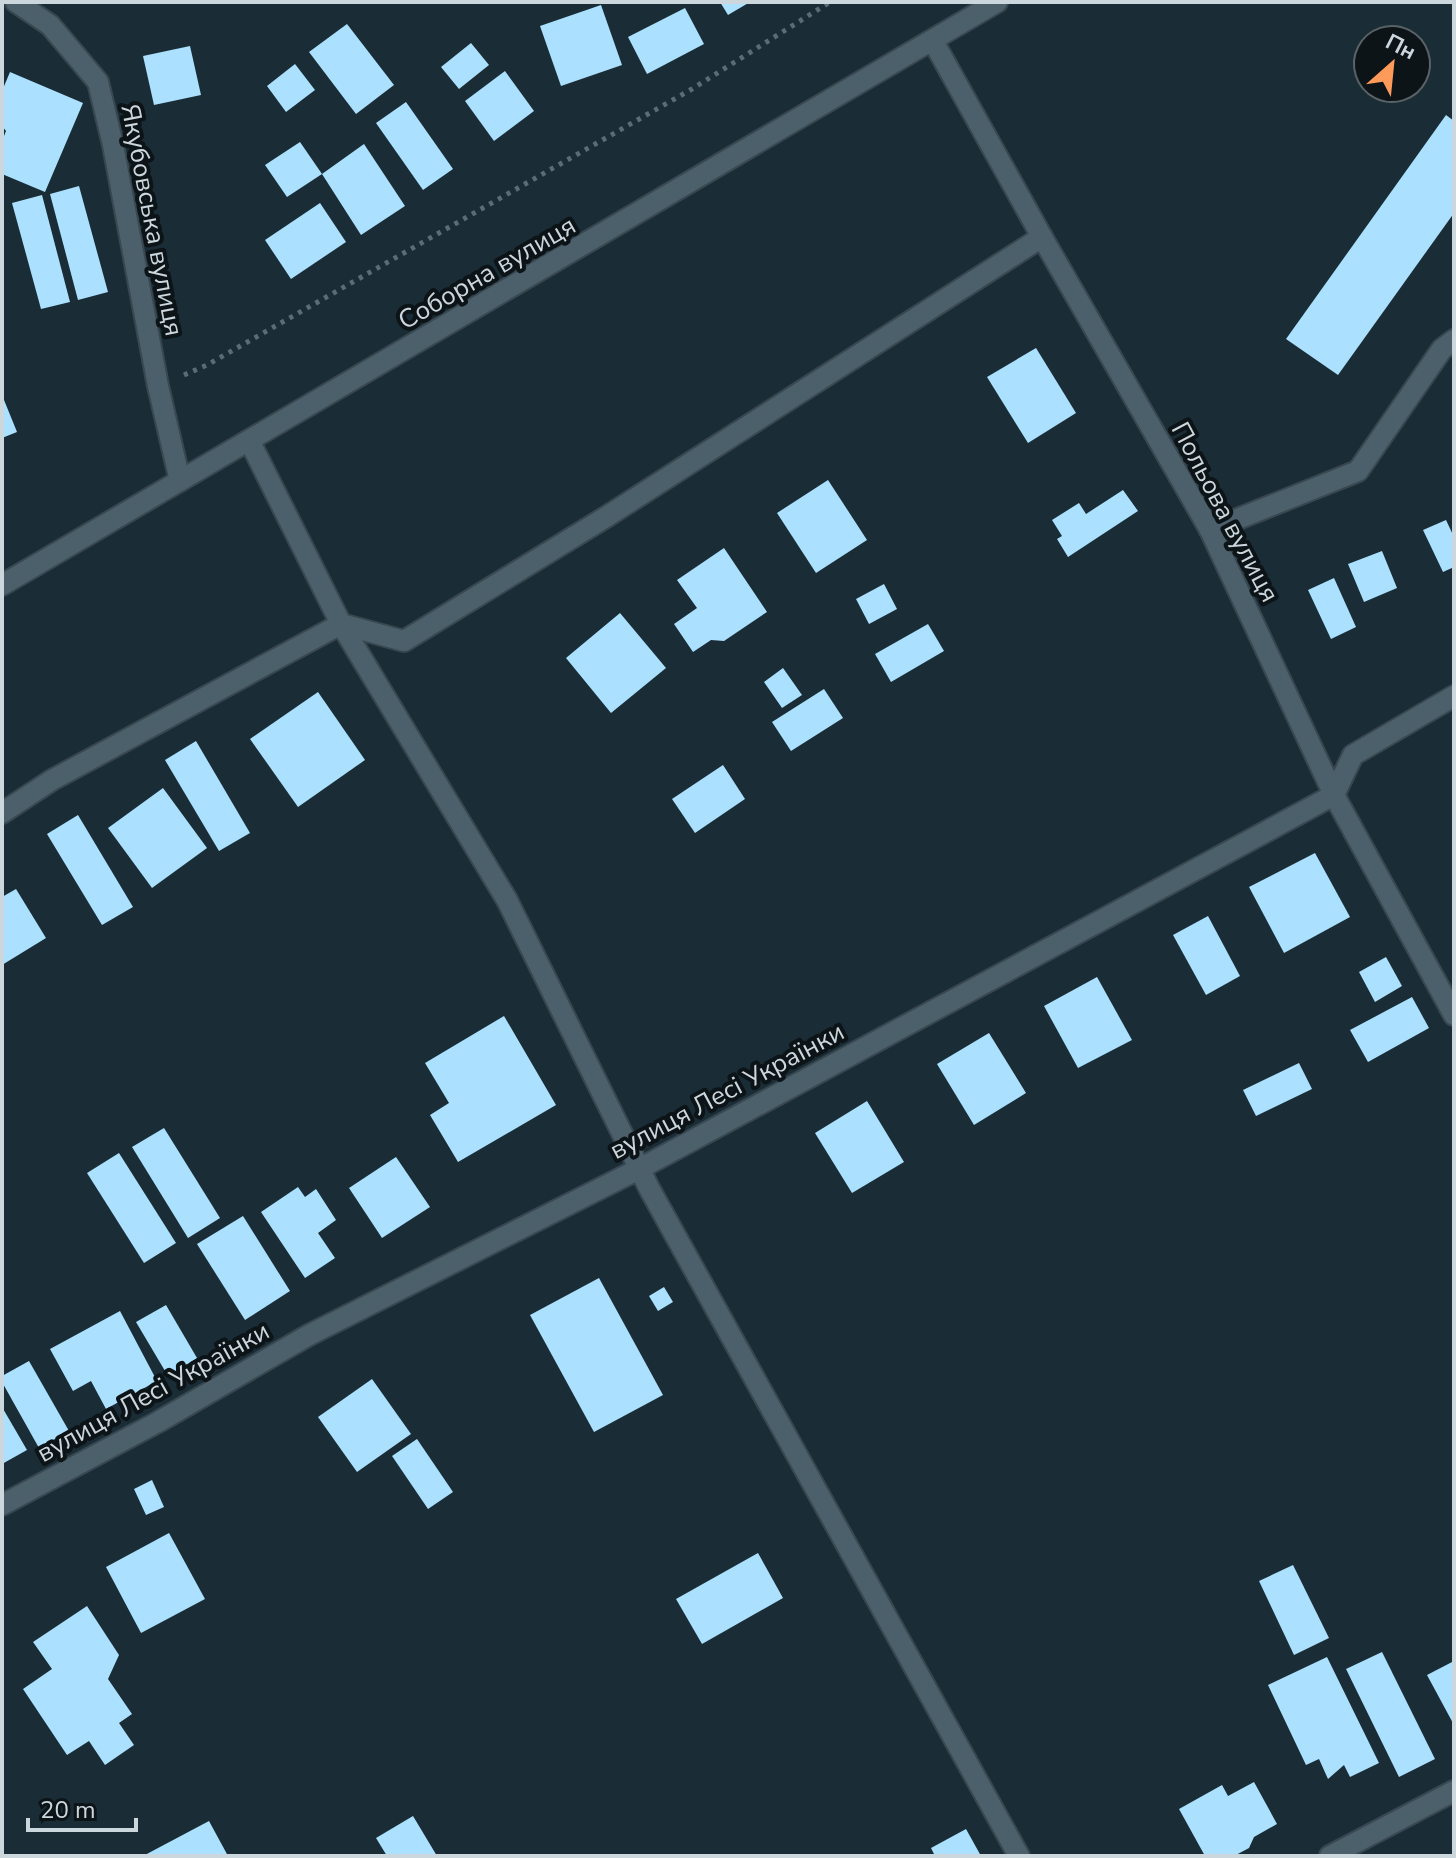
<svg xmlns="http://www.w3.org/2000/svg" width="1456" height="1858" font-family="'Nunito Sans',sans-serif">
	<rect width="100%" height="100%" fill="#1a2d37"/>
	<g fill="#abe1fe">
		<polygon points="720,2 750,2 728,15"/>
		<polygon points="601,5 622,65 561,86 540,26"/>
		<polygon points="685,8 704,44 647,74 628,37"/>
		<polygon points="347,24 394,85 356,114 309,52"/>
		<polygon points="471,43 489,65 459,89 441,67"/>
		<polygon points="190,46 201,95 154,105 143,56"/>
		<polygon points="295,64 315,90 286,112 267,86"/>
		<polygon points="505,71 534,111 494,141 465,101"/>
		<polygon points="10,72 83,103 45,192 2,174 2,141 6,131 2,126 2,91"/>
		<polygon points="406,102 453,169 423,190 376,123"/>
		<polygon points="1446,115 1454,121 1454,213 1338,375 1286,339"/>
		<polygon points="300,142 322,174 287,197 265,165"/>
		<polygon points="364,144 405,206 361,235 322,174"/>
		<polygon points="79,186 108,292 78,300 50,194"/>
		<polygon points="42,195 70,302 41,309 12,203"/>
		<polygon points="320,203 346,242 291,279 265,240"/>
		<polygon points="1036,348 1076,413 1028,443 987,377"/>
		<polygon points="2,395 17,432 2,438"/>
		<polygon points="828,480 867,540 816,573 777,513"/>
		<polygon points="1123,490 1138,511 1068,557 1057,539 1062,536 1052,520 1079,503 1086,514"/>
		<polygon points="1446,520 1454,537 1454,567 1443,572 1423,530"/>
		<polygon points="724,548 767,612 724,641 711,640 693,652 674,624 697,608 677,580"/>
		<polygon points="1382,551 1397,588 1364,602 1348,564"/>
		<polygon points="1334,578 1356,627 1331,639 1308,590"/>
		<polygon points="884,584 897,609 869,624 856,599"/>
		<polygon points="620,613 666,668 611,713 566,658"/>
		<polygon points="928,624 944,651 891,682 875,654"/>
		<polygon points="783,668 802,695 782,708 764,682"/>
		<polygon points="824,689 843,718 791,751 772,722"/>
		<polygon points="318,692 365,760 298,807 250,739"/>
		<polygon points="196,741 250,833 219,851 165,760"/>
		<polygon points="723,765 745,799 695,833 672,799"/>
		<polygon points="163,788 207,848 152,888 108,828"/>
		<polygon points="78,815 133,907 102,925 47,834"/>
		<polygon points="1315,853 1350,917 1284,953 1249,887"/>
		<polygon points="16,889 46,938 2,965 2,897"/>
		<polygon points="1208,916 1240,976 1206,995 1173,935"/>
		<polygon points="1386,957 1402,986 1375,1002 1359,972"/>
		<polygon points="1097,977 1132,1040 1078,1068 1044,1006"/>
		<polygon points="1412,997 1429,1028 1368,1062 1350,1030"/>
		<polygon points="504,1016 556,1105 458,1162 430,1115 449,1103 425,1063"/>
		<polygon points="989,1033 1026,1093 974,1125 937,1064"/>
		<polygon points="1299,1063 1312,1089 1256,1116 1243,1090"/>
		<polygon points="867,1101 904,1162 852,1193 815,1133"/>
		<polygon points="164,1128 220,1218 188,1238 132,1147"/>
		<polygon points="119,1153 176,1243 144,1263 87,1173"/>
		<polygon points="396,1157 430,1207 382,1238 349,1188"/>
		<polygon points="298,1187 305,1197 316,1189 336,1220 318,1233 335,1258 305,1278 261,1212"/>
		<polygon points="243,1216 290,1291 245,1320 197,1244"/>
		<polygon points="599,1278 663,1395 594,1432 530,1315"/>
		<polygon points="664,1287 673,1302 658,1311 649,1296"/>
		<polygon points="166,1305 197,1358 168,1376 136,1322"/>
		<polygon points="120,1311 157,1381 106,1409 91,1381 73,1391 50,1349"/>
		<polygon points="29,1361 69,1431 39,1448 2,1382 2,1376"/>
		<polygon points="372,1379 411,1434 357,1472 318,1417"/>
		<polygon points="2,1407 27,1450 2,1464"/>
		<polygon points="417,1439 453,1492 428,1509 392,1456"/>
		<polygon points="152,1480 164,1507 146,1515 134,1489"/>
		<polygon points="169,1533 205,1599 141,1633 106,1567"/>
		<polygon points="758,1553 783,1598 702,1644 676,1599"/>
		<polygon points="1293,1565 1329,1638 1294,1655 1259,1581"/>
		<polygon points="87,1606 119,1655 108,1679 132,1714 119,1723 134,1745 105,1765 89,1741 67,1755 23,1689 52,1669 33,1642"/>
		<polygon points="1382,1652 1435,1759 1399,1777 1346,1669"/>
		<polygon points="1327,1657 1379,1763 1350,1777 1344,1765 1328,1779 1319,1759 1306,1765 1268,1685"/>
		<polygon points="1454,1661 1454,1725 1427,1675"/>
		<polygon points="1254,1782 1277,1824 1254,1837 1249,1848 1234,1856 1205,1856 1179,1809 1222,1785 1228,1796"/>
		<polygon points="413,1816 437,1856 387,1856 376,1838"/>
		<polygon points="209,1821 228,1856 143,1856"/>
		<polygon points="966,1829 981,1856 935,1856 931,1848"/>
	</g>
	<g fill="none" stroke-linecap="round" stroke-linejoin="round">
		<defs>
			<g id="street">
				<polyline points="16,2 50,25 98,82 113,145 158,386 180,481"/>
				<polyline points="933,41 1042,237 1210,530 1334,795 1454,1015"/>
				<polyline points="250,442 341,624 507,900 649,1188 1019,1856"/>
				<polyline points="1210,530 1358,471 1442,349 1454,340"/>
				<polyline points="2,813 52,780 341,624 404,641 606,517 1042,237"/>
				<polyline points="2,1505 158,1422 309,1335 639,1169 1334,795 1353,755 1454,696"/>
				<polyline points="1330,1856 1454,1791"/>
			</g>
			<polyline id="secondary" points="2,585 997,2"/>
		</defs>
		<use href="#street" stroke="#384750" stroke-width="24"/>
		<use href="#secondary" stroke="#384750" stroke-width="24"/>
		<polyline stroke="#5c6c75" stroke-width="5" stroke-dasharray="4 6" stroke-linecap="butt" points="184,375 207,365 692,89 830,2"/>
		<use href="#street" stroke="#4b606b" stroke-width="20"/>
		<use href="#secondary" stroke="#4b606b" stroke-width="20"/>
	</g>
	<g text-anchor="middle" dominant-baseline="central" stroke-width="8" stroke-linejoin="round" paint-order="stroke">
		<g font-size="26" fill="#cbd6dd" stroke="#0c1418">
			<text transform="translate(152 220) rotate(79)">Якубовська вулиця</text>
			<text transform="translate(487 273) rotate(-30)">Соборна вулиця</text>
			<text transform="translate(1225 512) rotate(62)">Польова вулиця</text>
			<text transform="translate(727 1091) rotate(-28)">вулиця Лесі Українки</text>
			<text transform="translate(153 1392) rotate(-29)">вулиця Лесі Українки</text>
		</g>
	</g>
	<rect width="1456" height="1858" fill="none" stroke="#cbd6dd" stroke-width="8"/>
	<g transform="translate(1392 64) rotate(27)"><circle r="38" fill="#0c1418" stroke="#586267" stroke-width="2"/>
	<path d="M0-6L14 30L0 20L-14 30Z" fill="#ff9b5a"/>
	<text y="-12" font-size="22" font-weight="bold" text-anchor="middle" fill="#cbd6dd">Пн</text>
	</g>
	<path d="M28 1818v12h108v-12" fill="none" stroke="#cbd6dd" stroke-width="4"/>
	<text x="40" y="1818" font-size="24" fill="#cbd6dd" stroke="#0c1418" stroke-width="6" paint-order="stroke">20 m</text>
</svg>
